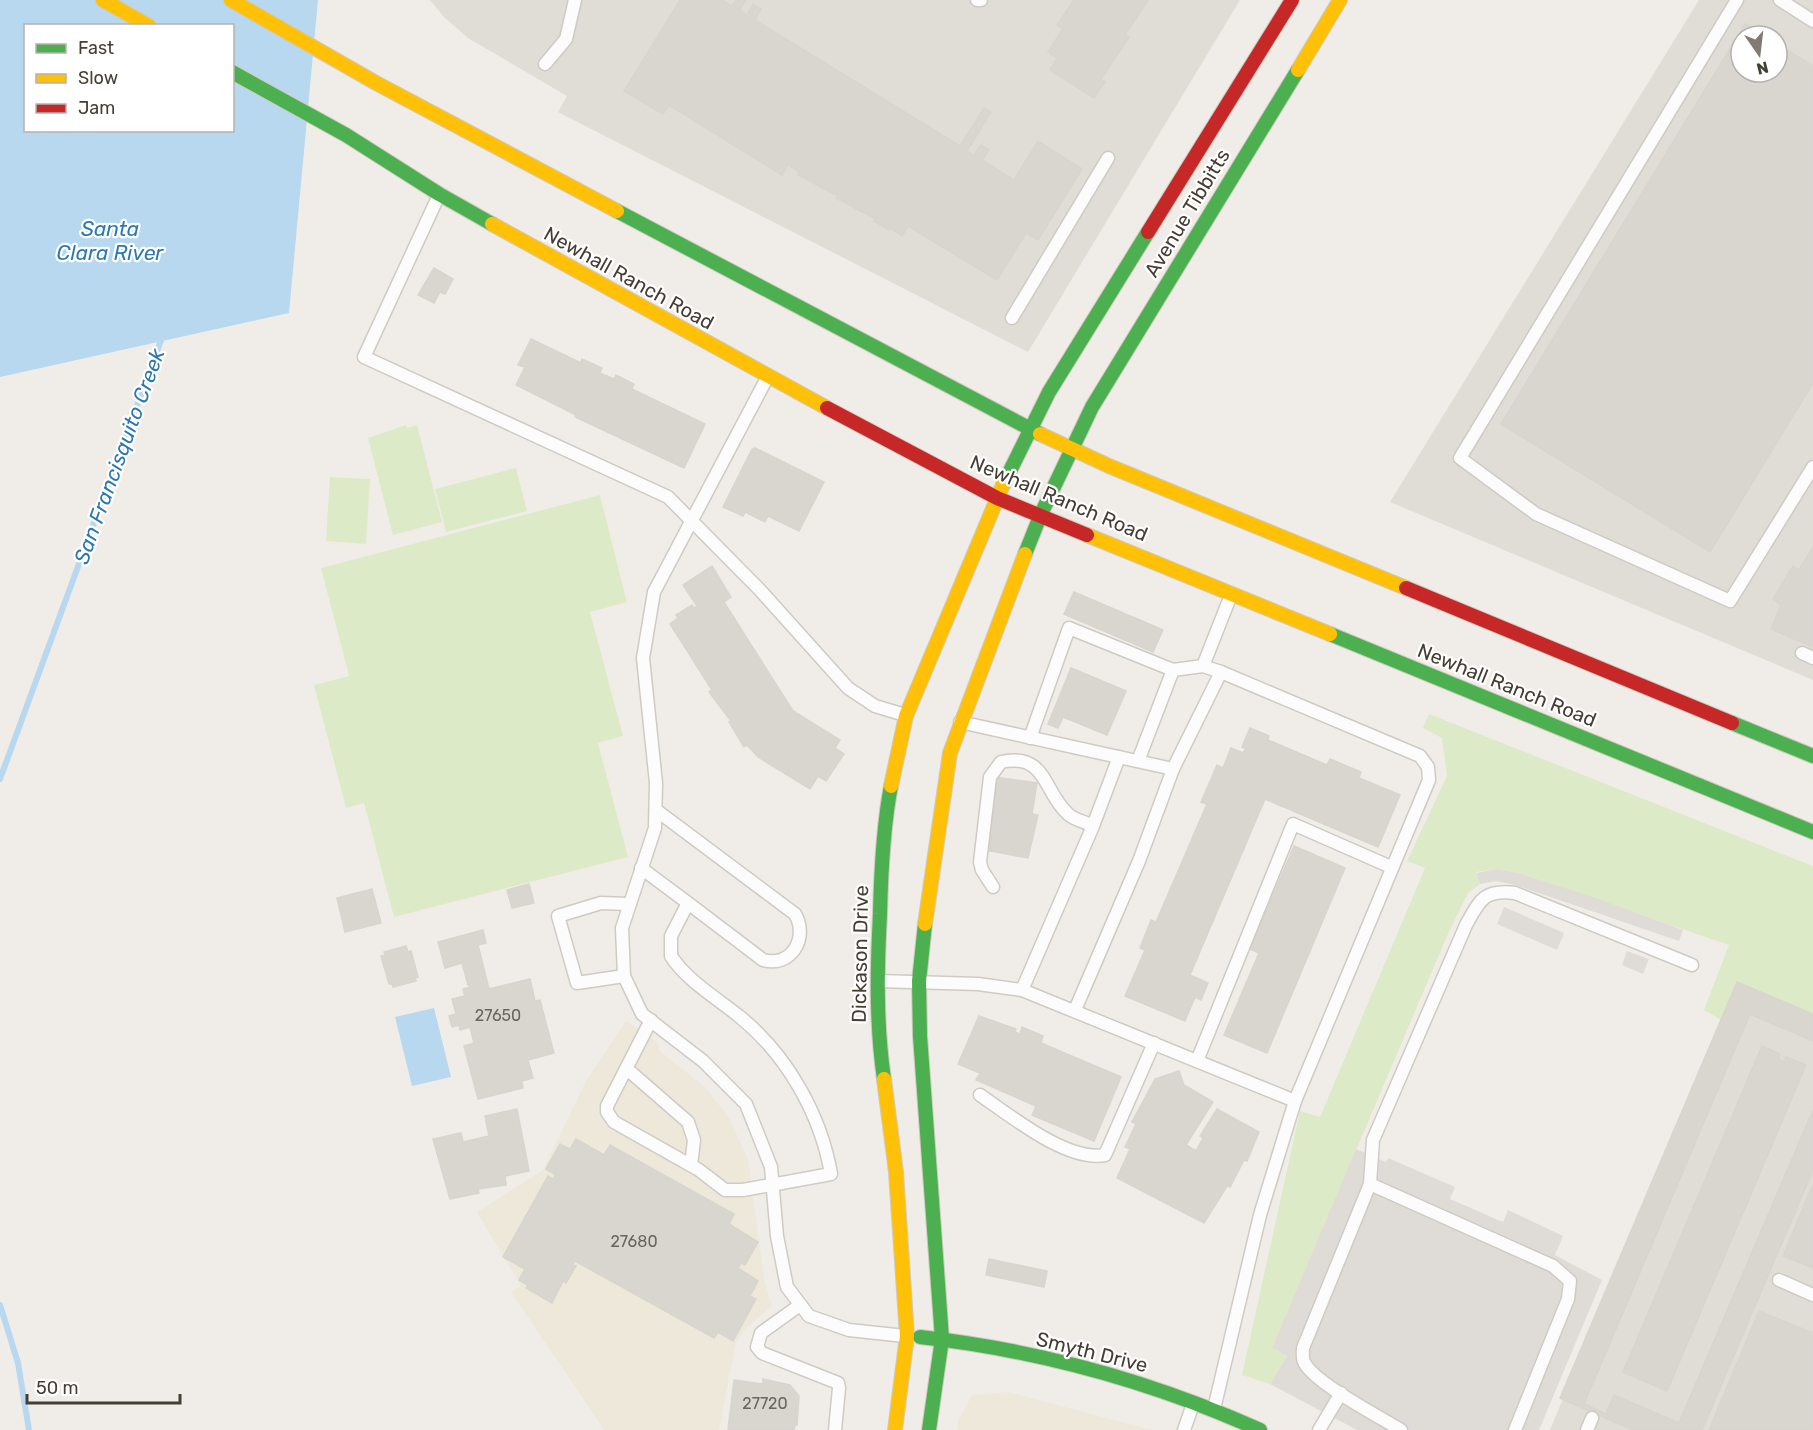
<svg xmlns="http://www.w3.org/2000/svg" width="1813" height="1430" font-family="Rubik,sans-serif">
	<rect width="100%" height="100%" fill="#f0ede8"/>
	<g fill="#e0dcd6" fill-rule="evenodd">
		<polygon points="430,0 1240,0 1028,352 558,112 567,96 468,38 444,17"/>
		<path d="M1699,0H1813V680L1390,502ZM1741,36H1777V72H1741Z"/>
		<polygon points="1737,982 1813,1015 1813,1430 1550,1430"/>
	</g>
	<g fill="#eee8da">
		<polygon points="626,1021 656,1041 660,1051 706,1088 729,1118 748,1159 765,1283 772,1306 744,1330 736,1343 719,1430 604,1430 511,1292 521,1286 477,1212 543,1170 586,1081"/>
		<polygon points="1008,1392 1152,1430 957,1430 958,1422 972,1395"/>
	</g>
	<g fill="#ddeac7">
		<polygon points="406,425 407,428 417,425 442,522 393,535 368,438"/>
		<polygon points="516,468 527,511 446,532 435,489"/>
		<polygon points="330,477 370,479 366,544 326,541"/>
		<polygon points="600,495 627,602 590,612 623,736 598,743 628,857 394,917 364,803 346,808 314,685 349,676 321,568"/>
		<polygon points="1429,714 1813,866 1813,1015 1738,982 1721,1020 1704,1010 1729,945 1518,873 1496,869 1476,872 1480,884 1468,893 1448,934 1272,1348 1287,1356 1270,1384 1242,1375 1300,1111 1320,1117 1425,868 1407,861 1447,776 1442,738 1423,728"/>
	</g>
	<g fill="#dfdcd8">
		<polygon points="1496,869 1518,873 1593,897 1683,930 1679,941 1515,885 1496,881 1480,884 1476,873"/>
		<polygon points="1504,907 1564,933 1557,950 1497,924"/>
		<polygon points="1627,951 1649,959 1643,974 1622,965"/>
		<polygon points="1356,1149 1386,1162 1388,1158 1455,1187 1450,1199 1503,1222 1508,1210 1563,1236 1555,1255 1602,1280 1539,1430 1357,1430 1270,1384 1287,1356 1272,1348"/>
	</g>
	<g fill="#b7d8ee" fill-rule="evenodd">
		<path d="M0,0H318L289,313L0,377ZM26,26H232V130H26Z"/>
		<polygon points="434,1008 451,1077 412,1086 395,1017"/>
	</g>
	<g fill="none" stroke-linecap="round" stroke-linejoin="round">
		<g stroke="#b7d8ee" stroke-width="6">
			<polyline points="0,779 163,335"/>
			<polyline points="0,1305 18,1363 29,1430"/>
		</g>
	</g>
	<g fill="#d9d6d0" stroke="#d8d4ce" stroke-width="1.5">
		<polygon points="680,0 722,0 732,6 736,0 746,0 740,10 747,15 753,4 761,9 755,20 960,146 984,108 991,112 967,151 974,155 981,145 989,150 982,160 1014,180 1038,141 1082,169 1038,240 1026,233 997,280 908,226 902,236 890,228 889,230 874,221 876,219 836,198 838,196 798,175 800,172 788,165 782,175 669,105 663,114 624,91"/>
		<polygon points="1074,0 1148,0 1125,35 1129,37 1101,79 1105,82 1094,98 1050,70 1057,58 1048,52 1063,29 1057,25"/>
		<polygon points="1745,24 1764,36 1741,36 1741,72 1777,72 1777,44 1813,66 1813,383 1710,552 1501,424"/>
		<polygon points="434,268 453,279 445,294 440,292 434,303 418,295"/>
		<polygon points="531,339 581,363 582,359 602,368 600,373 614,379 616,375 634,384 632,389 705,424 684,468 575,417 576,415 516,385 525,367 518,365"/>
		<polygon points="755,448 824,482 799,531 768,516 765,522 745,512 743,516 723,507 752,449"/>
		<polygon points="1813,547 1813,647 1771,629 1781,605 1773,599 1793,566 1799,570"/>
		<polygon points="712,566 731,597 724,602 793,711 840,740 835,748 844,754 826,781 818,776 810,789 758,757 747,745 744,747 729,722 731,721 709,692 712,690 670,624 678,618 676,615 692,605 694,608 697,606 683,585"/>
		<polygon points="1074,592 1163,630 1153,652 1064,614"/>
		<polygon points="1071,668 1126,691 1107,735 1063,717 1058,728 1048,724"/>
		<polygon points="1250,728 1269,736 1268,740 1327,765 1330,759 1361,772 1359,778 1400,795 1378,847 1265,799 1190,975 1208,983 1201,1000 1195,997 1185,1021 1125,996 1145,950 1140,948 1151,920 1156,922 1207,804 1201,802 1217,765 1223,768 1231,748 1243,753 1246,749 1242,747"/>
		<polygon points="994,777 1037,783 1032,814 1038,815 1028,858 985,850"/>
		<polygon points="1294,846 1345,868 1267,1053 1224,1035 1259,953 1250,949"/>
		<polygon points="529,884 534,903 512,908 507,890"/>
		<polygon points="372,889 381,923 345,932 337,898"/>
		<polygon points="483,930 486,943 478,945 489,989 530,979 535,1001 540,1000 554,1053 528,1060 533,1078 522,1081 523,1088 478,1099 464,1046 474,1043 470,1027 460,1030 459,1025 452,1027 449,1016 456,1014 452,999 465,996 463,989 471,987 468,985 462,963 445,968 438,942"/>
		<polygon points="406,946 408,952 411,951 418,977 415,978 416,981 393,987 392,984 389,984 381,956 385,955 384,952"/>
		<polygon points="1737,982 1813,1014 1813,1041 1750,1014 1584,1404 1606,1414 1614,1395 1679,1423 1813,1110 1813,1170 1702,1430 1633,1430 1560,1398"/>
		<polygon points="979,1016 1016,1029 1015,1032 1020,1034 1022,1027 1043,1036 1041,1043 1121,1077 1094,1141 1032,1115 1036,1106 976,1080 980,1073 958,1064"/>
		<polygon points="1762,1046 1780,1054 1778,1059 1784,1062 1786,1057 1806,1065 1667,1391 1623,1372"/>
		<polygon points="1179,1071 1184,1085 1213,1102 1186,1145 1196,1151 1203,1138 1200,1136 1217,1109 1259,1132 1247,1161 1244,1160 1230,1187 1227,1186 1204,1223 1117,1178 1130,1149 1125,1147 1136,1124 1132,1122 1155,1079"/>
		<polygon points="517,1109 529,1171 505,1176 506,1185 478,1189 479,1193 450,1199 433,1139 461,1133 463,1142 489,1136 485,1116"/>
		<polygon points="576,1139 604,1155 610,1145 734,1214 729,1224 758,1242 745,1265 741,1263 738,1268 758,1281 750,1296 756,1299 733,1341 718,1332 714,1338 575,1261 572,1265 576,1266 566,1283 563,1281 552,1303 526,1288 528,1285 519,1280 525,1269 503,1257 548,1176 553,1179 556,1175 546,1169 560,1144 570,1149"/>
		<polygon points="1813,1184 1813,1268 1783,1256"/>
		<polygon points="989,1259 1047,1271 1044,1287 986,1275"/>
		<polygon points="1759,1311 1813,1333 1813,1430 1709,1430"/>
		<polygon points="763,1379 790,1385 799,1396 797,1425 795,1425 794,1430 728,1430 734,1380 763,1384"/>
	</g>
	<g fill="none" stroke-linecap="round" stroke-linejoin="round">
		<defs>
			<g id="lane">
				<polyline points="977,0 981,0"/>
				<polyline points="1737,0 1460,458 1536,514 1730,601 1813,467"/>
				<polyline points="1780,0 1813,21"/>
				<polyline points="545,64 566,39 575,0"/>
				<polyline points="439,195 364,357 668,497 759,589 848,688 875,706 905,715"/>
				<polyline points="1012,318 1108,158"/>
				<polyline points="767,378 654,592 643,658 656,783 655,828 622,928 624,976 642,1014 703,1061 746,1104 771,1167 777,1236 787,1287 809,1316 849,1330 905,1336"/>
				<polyline points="1802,653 1813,658"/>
				<polyline points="1203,666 1231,595"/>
				<polyline points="1173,670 1203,666 1221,672 1420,756 1428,767 1429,780 1295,1101 1260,1215 1214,1409"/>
				<polyline points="960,722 1173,769"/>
				<polyline points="1030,738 1069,628 1173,670 1138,761"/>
				<path d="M656,810L795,914C809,938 791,968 763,960L688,903"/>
				<path d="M641,868L688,903L671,936V956C686,980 718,999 740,1017C787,1055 821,1115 831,1174L743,1190H725L699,1170L614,1122L607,1112V1106L651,1020"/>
				<path d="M993,887L982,870L980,862L990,777L1001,762C1047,752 1043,792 1068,814C1074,820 1086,822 1093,826"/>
				<polyline points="624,976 577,983 558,916 601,903 628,904"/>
				<polyline points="878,981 978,984 1022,990 1295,1101"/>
				<polyline points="1022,990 1093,826 1119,757"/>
				<polyline points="1075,1010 1139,861 1173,769 1221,672"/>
				<polyline points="1197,1061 1293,824 1391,867"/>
				<polyline points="627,1069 688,1122 694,1140 691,1165"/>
				<path d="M980,1095C1011,1116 1067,1162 1105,1155L1154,1043"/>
				<polyline points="1370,1184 1553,1266 1570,1281 1568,1299 1515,1430"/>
				<polyline points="1779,1280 1813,1295"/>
				<polyline points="800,1305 761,1333 757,1347 762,1353 838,1383 839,1388 835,1430"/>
				<polyline points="1184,1430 1193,1404"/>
				<polyline points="1319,1430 1341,1393"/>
				<path d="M1401,1430C1380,1417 1314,1383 1304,1362C1302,1358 1303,1352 1303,1348L1370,1184L1373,1140L1466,925C1480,900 1484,889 1515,893L1692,965"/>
				<polyline points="1587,1430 1592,1418"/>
			</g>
			<g id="fast">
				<polyline points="232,72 346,135 439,194 492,224"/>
				<polyline points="617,211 1040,434"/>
				<polyline points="1003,485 1049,392 1148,232"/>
				<polyline points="1025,554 1041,514 1092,407 1298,70"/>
				<polyline points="1330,634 1813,832"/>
				<polyline points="1732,723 1813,756"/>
				<polyline points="925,924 919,981 920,1036 942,1339 929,1430"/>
				<path d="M884,1079C876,1024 877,970 880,914C881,872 883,827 891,786"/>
				<path d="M920,1337C1037,1350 1153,1382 1260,1430"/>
			</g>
			<g id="slow">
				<polyline points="103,0 149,26"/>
				<polyline points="231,0 376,83 617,211"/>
				<polyline points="1298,70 1340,0"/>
				<polyline points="492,224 827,408"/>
				<polyline points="1040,434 1109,466 1406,588"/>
				<polyline points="1087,535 1330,634"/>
				<polyline points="891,786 906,716 1003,485"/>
				<polyline points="925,924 950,753 1025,554"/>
				<polyline points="884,1079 896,1172 907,1336 895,1430"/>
			</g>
			<g id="jam">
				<polyline points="1148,232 1292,0"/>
				<polyline points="827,408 997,498 1087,535"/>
				<polyline points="1406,588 1732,723"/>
			</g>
		</defs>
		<use href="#lane" stroke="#cecbc5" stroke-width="15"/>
		<use href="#fast" stroke="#cfcabf" stroke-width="16"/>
		<use href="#slow" stroke="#cfcabf" stroke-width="16"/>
		<use href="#jam" stroke="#cfcabf" stroke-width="16"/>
		<use href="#lane" stroke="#fdfcfc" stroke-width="12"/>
		<use href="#fast" stroke="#4caf50" stroke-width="14"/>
		<use href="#slow" stroke="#ffc107" stroke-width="14"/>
		<use href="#jam" stroke="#c62828" stroke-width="14"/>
	</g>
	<g text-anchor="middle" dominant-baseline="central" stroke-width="4.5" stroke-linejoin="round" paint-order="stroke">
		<g font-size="16" fill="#6b655c">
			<text x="498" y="1015">27650</text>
			<text x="634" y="1241">27680</text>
			<text x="765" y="1403">27720</text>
		</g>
		<g font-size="20" fill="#453e34" stroke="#fff">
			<text transform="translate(1187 213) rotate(-59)">Avenue Tibbitts</text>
			<text transform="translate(629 278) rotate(29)">Newhall Ranch Road</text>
			<text transform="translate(1059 498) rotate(23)">Newhall Ranch Road</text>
			<text transform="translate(1507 685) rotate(22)">Newhall Ranch Road</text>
			<text transform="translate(860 954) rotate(-89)">Dickason Drive</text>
			<text transform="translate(1092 1352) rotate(14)">Smyth Drive</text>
		</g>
		<g font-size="21" font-style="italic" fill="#2c79b2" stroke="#fff">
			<text x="110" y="228">Santa<tspan x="110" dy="24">Clara River</tspan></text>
			<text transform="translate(119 456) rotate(-70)">San Francisquito Creek</text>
		</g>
	</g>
	<rect x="24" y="24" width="210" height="108" fill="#ffffff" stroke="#b5b2ae" stroke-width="1.5"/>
	<rect x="36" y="44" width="30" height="9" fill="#4caf50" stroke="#b5b2ae" stroke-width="1.5"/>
	<text x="78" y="54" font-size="18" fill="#453e34">Fast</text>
	<rect x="36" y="74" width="30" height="9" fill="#ffc107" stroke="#b5b2ae" stroke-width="1.5"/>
	<text x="78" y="84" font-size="18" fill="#453e34">Slow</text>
	<rect x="36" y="104" width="30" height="9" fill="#c62828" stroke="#b5b2ae" stroke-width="1.5"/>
	<text x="78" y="114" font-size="18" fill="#453e34">Jam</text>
	<g transform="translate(1759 54) rotate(166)"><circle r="28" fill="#ffffff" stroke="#b5b2ae" stroke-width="1.5"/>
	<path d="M0-4.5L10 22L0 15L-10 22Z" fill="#817b73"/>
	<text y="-9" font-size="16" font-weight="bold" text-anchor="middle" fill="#453e34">N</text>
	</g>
	<path d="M27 1394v9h153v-9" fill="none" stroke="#453e34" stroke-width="3"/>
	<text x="36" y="1394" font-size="18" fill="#453e34" stroke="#ffffff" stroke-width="4.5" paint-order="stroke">50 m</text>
</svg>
